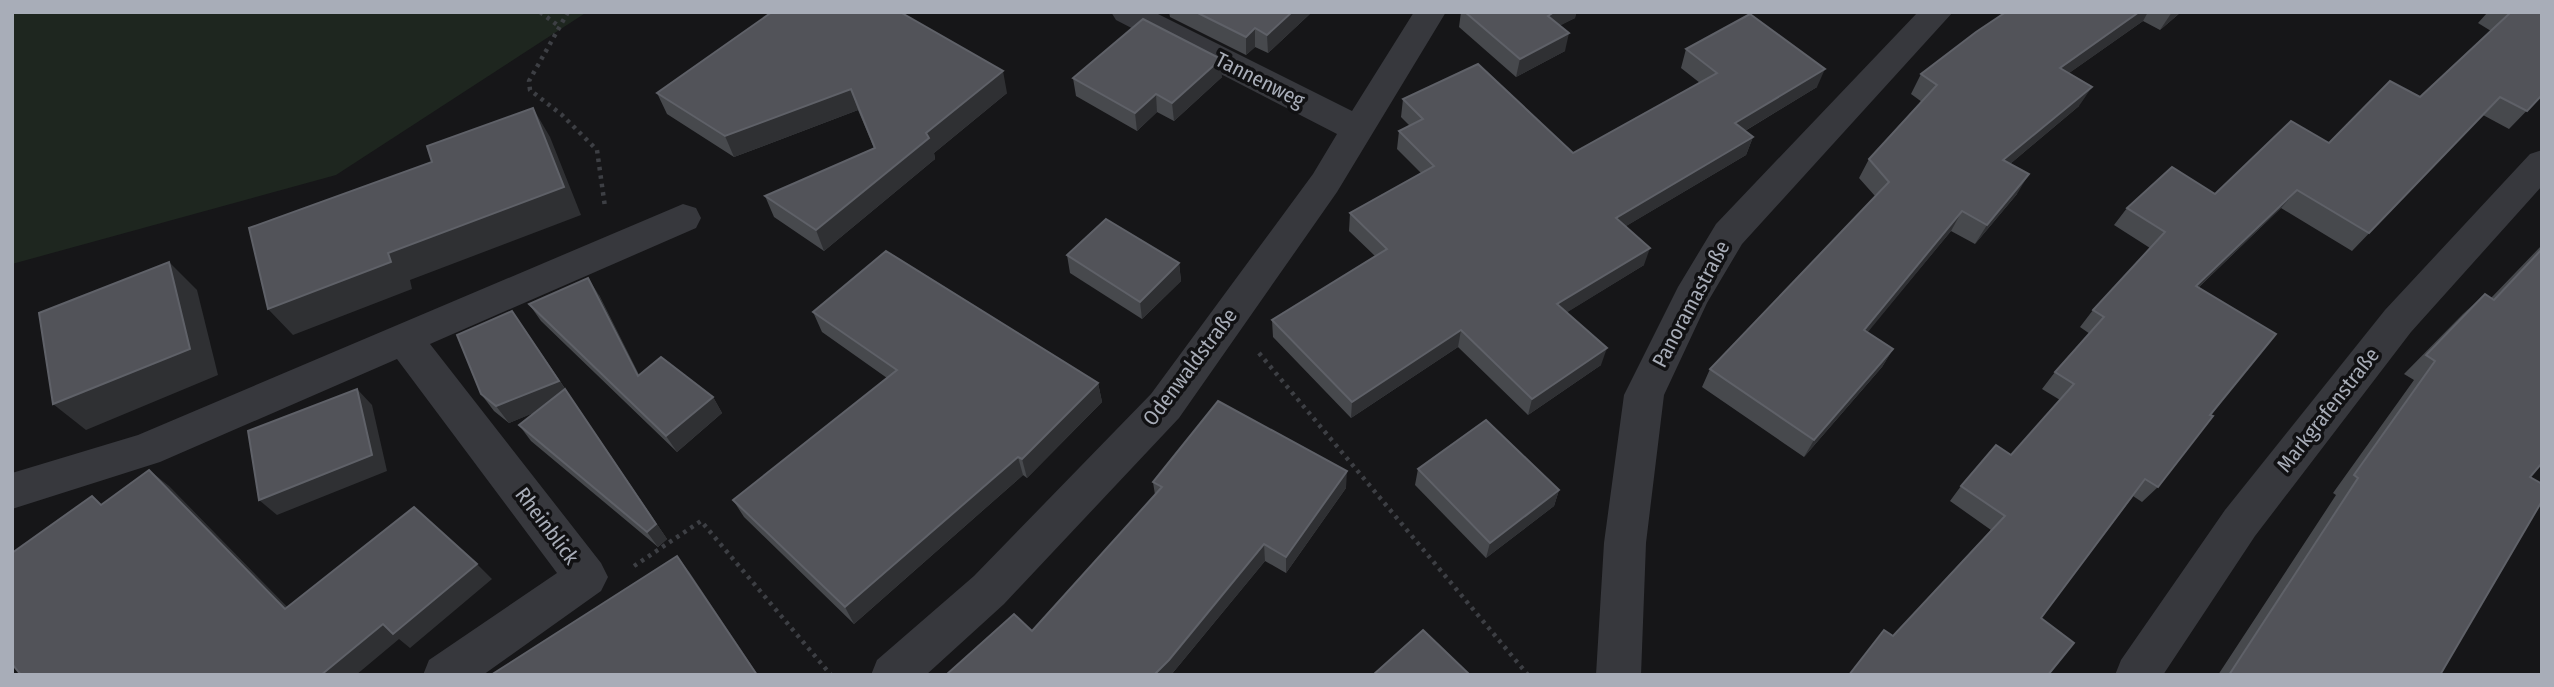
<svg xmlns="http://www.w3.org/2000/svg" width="2554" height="687" font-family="'Fira Sans Condensed',sans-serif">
	<rect width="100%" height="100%" fill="#161618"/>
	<polygon fill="#1e261f" points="12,12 587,12 336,175 12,264"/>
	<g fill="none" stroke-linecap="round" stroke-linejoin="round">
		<g stroke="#3d3f44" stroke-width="4.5" stroke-dasharray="3.5 5" stroke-linecap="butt">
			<polyline points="540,12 560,27"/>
			<polyline points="568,12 529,81 530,90 562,115 597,150 605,207"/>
			<polyline points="1259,353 1528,675"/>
			<polyline points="634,566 701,521 831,675"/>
		</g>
		<g fill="#37383d" fill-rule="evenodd">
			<polygon points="1111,12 1154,12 1352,111 1414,12 1446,12 1337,192 1179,418 1004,604 926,675 871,675 877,660 974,576 1151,394 1313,174 1337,134 1116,20"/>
			<polygon points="1918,12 1953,12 1742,244 1707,303 1664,395 1646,543 1641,675 1596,675 1604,543 1624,395 1678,287 1716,224"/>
			<polygon points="2542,150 2542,186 2411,332 2255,536 2163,675 2115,675 2121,660 2225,510 2385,310 2530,154"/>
			<polygon points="683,204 696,208 701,218 696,228 430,344 601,563 608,577 601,591 483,675 423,675 429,660 557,573 397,359 160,462 12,509 12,473 138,435"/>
		</g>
	</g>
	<g fill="#47494d">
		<polygon points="1169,12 1312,12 1268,53 1255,47 1246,55 1170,17"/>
		<polygon points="1461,12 1576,12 1575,18 1560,25 1565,51 1516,77 1459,27"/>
		<polygon points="2006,12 2181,12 2160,30 2143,21 2069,73 2079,106 2010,164 2017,194 1975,244 1951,231 1867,332 1893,349 1882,367 1804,457 1702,387 1710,369 1875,196 1859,178 1869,159 1922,102 1911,94 1921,74"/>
		<polygon points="2485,12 2542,12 2542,95 2509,129 2483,115 2352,251 2281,208 2198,288 2210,415 2158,487 2142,502 2133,496 2041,618 1893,636 1991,530 1950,501 1961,486 2011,455 2060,400 2042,389 2055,372 2090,334 2080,327 2093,310 2150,248 2114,225 2127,208 2215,194 2329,143 2420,97 2491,31 2478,23 2487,13"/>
		<polygon points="1686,49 1817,87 1745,131 1753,137 1746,155 1626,226 1644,265 1567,312 1601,365 1528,415 1458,347 1351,418 1273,337 1272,320 1375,256 1349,231 1350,213 1421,173 1397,149 1399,131 1410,126 1401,117 1403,99 1573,153 1700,83 1681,68"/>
		<polygon points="1222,77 1174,121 1157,112 1137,131 1076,96 1073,78"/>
		<polygon points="657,93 1007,93 934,153 935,159 824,251 774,217 765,196 874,148 858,110 734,157 667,114"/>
		<polygon points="2542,245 2542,463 2530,477 2440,675 2218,675 2336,495 2333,493 2414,380 2404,374 2463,314 2485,294 2491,298"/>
		<polygon points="1067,255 1179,263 1181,281 1142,319 1070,273"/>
		<polygon points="599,295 639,375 713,397 722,413 677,452 541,321 529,304"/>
		<polygon points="813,312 1098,383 1102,402 1027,478 1023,475 854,624 744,517 733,500 887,378 822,332"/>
		<polygon points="524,328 667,539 658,547 531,441 519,425 535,412 509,423 494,411 481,394"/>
		<polygon points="1418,469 1559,490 1554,506 1486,558 1415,485"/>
		<polygon points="1153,482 1346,488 1286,573 1265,561 1171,675 1032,631 1155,495"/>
	</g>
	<g fill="#2f3033">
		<polygon points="1292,12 1312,12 1268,53 1267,35"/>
		<polygon points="1554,12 1576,12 1575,18 1544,34 1548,16"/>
		<polygon points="2139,12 2148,12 2143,21 2048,88 2060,68"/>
		<polygon points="2172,12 2181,12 2160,30"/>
		<polygon points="1255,28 1255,47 1246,55 1246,37"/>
		<polygon points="1569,33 1565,51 1516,77 1520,59"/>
		<polygon points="1221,59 1222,77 1174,121 1172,103"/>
		<polygon points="1825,69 1817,87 1728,141 1735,123"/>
		<polygon points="1003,71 1007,93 934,153 935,159 824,251 816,230 926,133"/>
		<polygon points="2092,87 2079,106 1991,180 2003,160"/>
		<polygon points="851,89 858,110 734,157 725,136"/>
		<polygon points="1156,94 1157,112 1137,131 1135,113"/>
		<polygon points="533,108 550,137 581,215 410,280 412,289 293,335 268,309 388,253"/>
		<polygon points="1753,137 1746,155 1611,235 1616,218"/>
		<polygon points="2029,174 2017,194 1975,244 1987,225"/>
		<polygon points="2297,190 2281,208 2182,303 2196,286"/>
		<polygon points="1962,211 1951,231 1854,349 1864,330"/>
		<polygon points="1650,248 1644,265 1553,321 1557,304"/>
		<polygon points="169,262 197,290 218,375 86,430 53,404"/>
		<polygon points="1179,263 1181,281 1142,319 1140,302"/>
		<polygon points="588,278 599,295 648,393 638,376"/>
		<polygon points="512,311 667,539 658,547 647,532 571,398 509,423 496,406"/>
		<polygon points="1461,330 1458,347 1351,418 1352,402"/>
		<polygon points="1607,348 1601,365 1528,415 1532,399"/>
		<polygon points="1893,349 1882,367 1804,457 1814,440"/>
		<polygon points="1098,383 1102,402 1027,478 1022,459"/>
		<polygon points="357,389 372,405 387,471 277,515 259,500"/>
		<polygon points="713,397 722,413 677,452 666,436"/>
		<polygon points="1018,457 1023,475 854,624 845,607"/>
		<polygon points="149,470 169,486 303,623 285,609"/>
		<polygon points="1347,471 1346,488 1286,573 1286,557"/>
		<polygon points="1559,490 1554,506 1486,558 1490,543"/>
		<polygon points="1264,544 1265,561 1171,675 1154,675"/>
		<polygon points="677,556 690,573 758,675 757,675"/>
		<polygon points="477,564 492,579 410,648 399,639 356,675 321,675 383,624"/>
	</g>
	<g fill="#525359" stroke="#5f6168" stroke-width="2">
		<polygon points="772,12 900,12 1003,71 926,133 929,138 816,230 765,196 875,148 851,89 725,136 657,93"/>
		<polygon points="1196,12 1292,12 1267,35 1255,28 1246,37"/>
		<polygon points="1465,12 1554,12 1548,16 1569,33 1520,59"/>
		<polygon points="2006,12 2139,12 2060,68 2092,87 2003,160 2029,174 1987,225 1962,211 1864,330 1893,349 1814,440 1710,369 1889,182 1869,159 1937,85 1921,74 1976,32"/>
		<polygon points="2508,12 2542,12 2542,95 2527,111 2500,97 2369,233 2297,190 2196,286 2276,334 2210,415 2213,416 2158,487 2145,479 2041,618 2074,643 2048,675 1849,675 1884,630 1893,636 2005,516 1961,486 1996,445 2011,455 2074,384 2055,372 2104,317 2093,310 2165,232 2127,208 2172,167 2215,194 2291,121 2329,143 2390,81 2420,97 2510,13"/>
		<polygon points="1750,14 1825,69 1735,123 1753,137 1616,218 1650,248 1557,304 1607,348 1532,399 1461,330 1352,402 1272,320 1387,249 1350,213 1434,166 1399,131 1423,119 1403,99 1478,64 1573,153 1717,73 1686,49"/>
		<polygon points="1143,19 1221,59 1172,103 1156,94 1135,113 1073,78"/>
		<polygon points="533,108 564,187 388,253 391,262 268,309 249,228 432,162 427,146"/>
		<polygon points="1106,219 1179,263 1140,302 1067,255"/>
		<polygon points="2542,249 2542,463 2530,477 2542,484 2542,501 2440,675 2229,675 2358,478 2354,475 2435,361 2426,355 2485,294 2494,300"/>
		<polygon points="886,251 1098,383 1022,459 1018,457 845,607 733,500 897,370 813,312"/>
		<polygon points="169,262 190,349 53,404 39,313"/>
		<polygon points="588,278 638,376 661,357 713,397 666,436 529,304"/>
		<polygon points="512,311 559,381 496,406 481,394 457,335"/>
		<polygon points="357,389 372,455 259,500 248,431"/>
		<polygon points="565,389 656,524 647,532 519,425"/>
		<polygon points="1218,401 1347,471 1286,557 1264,544 1169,660 1154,675 946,675 1014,614 1032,631 1162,487 1153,482"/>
		<polygon points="1486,420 1559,490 1490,543 1418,469"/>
		<polygon points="149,470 285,609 414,507 477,564 393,634 383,624 321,675 21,675 12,664 12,553 92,496 101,505"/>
		<polygon points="677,556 757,675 491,675"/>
		<polygon points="1423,630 1470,675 1373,675"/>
	</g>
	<g text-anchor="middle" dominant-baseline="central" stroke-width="7" stroke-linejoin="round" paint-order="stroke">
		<g font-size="21" fill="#a8adb8" stroke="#111113">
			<text transform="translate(1260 80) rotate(27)">Tannenweg</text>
			<text transform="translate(1691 304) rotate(-62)">Panoramastraße</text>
			<text transform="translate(1190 367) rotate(-53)">Odenwaldstraße</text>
			<text transform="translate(2328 410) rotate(-52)">Markgrafenstraße</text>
			<text transform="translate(547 526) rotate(53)">Rheinblick</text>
		</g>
	</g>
	<rect width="2554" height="687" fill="none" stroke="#a8adb8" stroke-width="28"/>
</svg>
